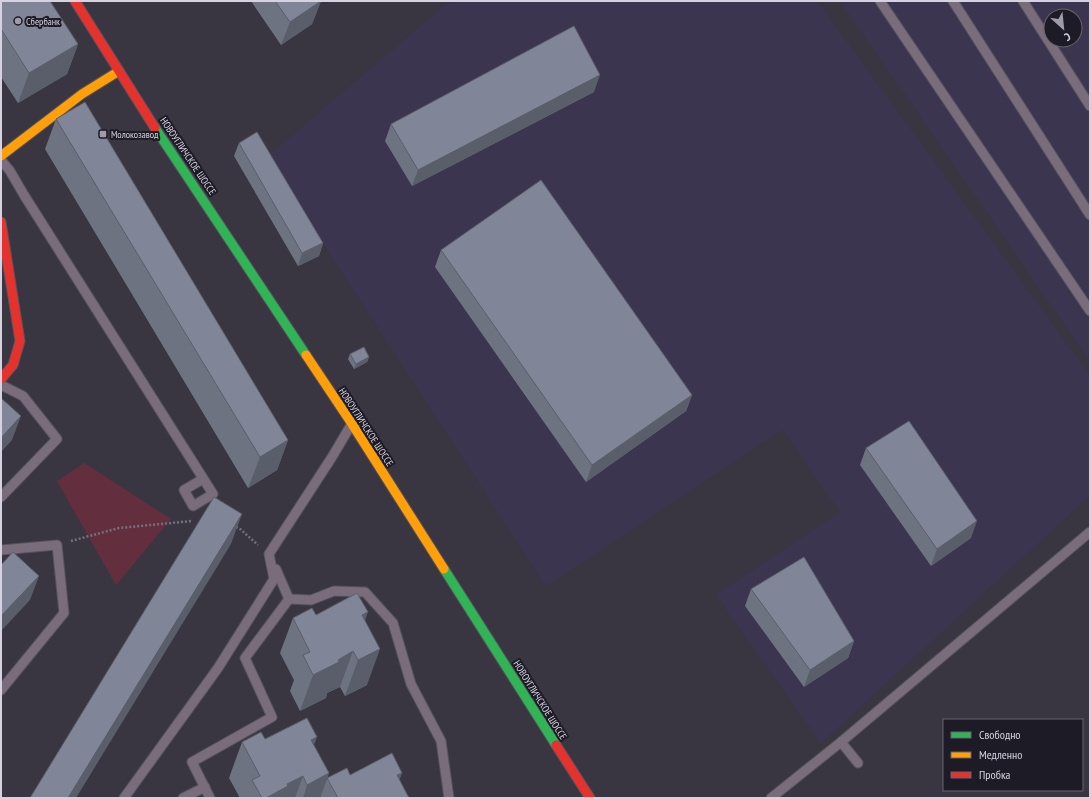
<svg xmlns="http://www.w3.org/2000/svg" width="1091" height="799" font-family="'PT Sans Narrow',sans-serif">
	<rect width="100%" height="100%" fill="#393642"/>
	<g fill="#3c3550" fill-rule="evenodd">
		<polygon points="450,1 817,1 1090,376 1090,495 821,743 716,595 840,512 783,429 546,586 267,157"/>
		<path d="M840,1H1090V361L882,61ZM1051,16H1075V40H1051Z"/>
	</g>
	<polygon fill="#632f3f" points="84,463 171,519 116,585 57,481"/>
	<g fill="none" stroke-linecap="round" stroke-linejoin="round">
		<defs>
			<g id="lane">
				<polyline points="880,1 1090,311"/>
				<polyline points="953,1 1090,215"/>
				<polyline points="1023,1 1090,106"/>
				<polyline points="1,160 10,171 24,195 213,494 193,506 184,490 203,479"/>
				<polyline points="1,385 23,396 57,439 1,497"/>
				<polyline points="1,550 57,545 64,613 1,690"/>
				<polyline points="276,569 289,599 311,600 334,591 365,592 393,623 411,684 441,741 449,798"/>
				<polyline points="841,742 858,763"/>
				<polyline points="124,798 218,668 274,579 269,554 332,457 351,425"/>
				<polyline points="183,798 205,787"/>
				<polyline points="210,798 192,762 272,717 245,658 289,599"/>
				<polyline points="771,798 841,742 1090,532"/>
			</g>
			<g id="fast">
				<polyline points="155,128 306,355"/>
				<polyline points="444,569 556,745"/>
			</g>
			<g id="slow">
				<polyline points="1,156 82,94 119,71"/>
				<polyline points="306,355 352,424 444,569"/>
			</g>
			<g id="jam">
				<polyline points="75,1 155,128"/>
				<polyline points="1,222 20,341 13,365 1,379"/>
				<polyline points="556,745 590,798"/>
			</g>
		</defs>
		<use href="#lane" stroke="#56535e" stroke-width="11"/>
		<use href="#fast" stroke="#56535e" stroke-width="11"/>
		<use href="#slow" stroke="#56535e" stroke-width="11"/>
		<use href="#jam" stroke="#56535e" stroke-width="11"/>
		<g stroke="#776f7a" stroke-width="2.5" stroke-dasharray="2 2" stroke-linecap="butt">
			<polyline points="236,527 239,528 258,545"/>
			<polyline points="71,541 119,528 192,521"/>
		</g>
		<use href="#lane" stroke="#7a6d7b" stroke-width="9"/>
		<use href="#fast" stroke="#30b455" stroke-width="9"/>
		<use href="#slow" stroke="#ff9f0a" stroke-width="9"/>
		<use href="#jam" stroke="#e5322d" stroke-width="9"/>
	</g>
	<g fill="#6e7382">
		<polygon points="1,1 78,44 67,74 18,103 1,77"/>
		<polygon points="251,1 321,1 312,24 281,45"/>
		<polygon points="594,92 412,186 385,141 391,124"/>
		<polygon points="56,119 288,440 277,470 248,488 45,149"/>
		<polygon points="239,143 323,243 319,256 298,266 234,156"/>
		<polygon points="441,250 692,395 686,411 586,482 435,267"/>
		<polygon points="350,354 369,357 367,362 354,369 348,359"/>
		<polygon points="866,448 971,538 931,566 860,465"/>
		<polygon points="751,589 854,641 848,658 804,687 745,606"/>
		<polygon points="316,615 365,620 367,685 345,696 340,687 327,693 326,698 300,711 290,691 294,680 280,653 293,618"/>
		<polygon points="265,739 314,745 329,773 320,798 240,798 229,778 242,742"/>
		<polygon points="402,773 399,780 409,798 320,798 327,778 350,775"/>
	</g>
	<g fill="#5a5e6a">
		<polygon points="321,1 312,24 281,45 290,22"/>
		<polygon points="78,44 67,74 18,103 29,73"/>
		<polygon points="600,75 594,92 412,186 418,170"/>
		<polygon points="323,243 319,256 298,266 302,253"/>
		<polygon points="369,357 367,362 354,369 356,364"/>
		<polygon points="692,395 686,411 586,482 592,465"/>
		<polygon points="21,416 12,440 1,452 1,438"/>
		<polygon points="288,440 277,470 248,488 260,457"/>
		<polygon points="242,514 231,544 76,798 68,798"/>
		<polygon points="977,521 971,538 931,566 937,549"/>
		<polygon points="39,576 30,600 1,631 1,616"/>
		<polygon points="368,612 355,648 362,615"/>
		<polygon points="854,641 848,658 804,687 810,670"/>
		<polygon points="380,649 367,685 345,696 358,660"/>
		<polygon points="353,651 340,687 327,693 326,698 300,711 313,675"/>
		<polygon points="317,737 304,772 311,740"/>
		<polygon points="329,773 320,798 303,798 307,785"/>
		<polygon points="402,773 393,798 397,775"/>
		<polygon points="303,776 295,798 266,798 287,784"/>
	</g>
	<g fill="#808697" stroke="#5a5e6a">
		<polygon points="1,1 50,1 78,44 29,73 1,29"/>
		<polygon points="275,1 321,1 290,22"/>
		<polygon points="574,26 600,75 418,170 391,124"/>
		<polygon points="85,102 288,440 260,457 56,119"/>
		<polygon points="257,132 323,243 302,253 239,143"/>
		<polygon points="541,180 692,395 592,465 441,250"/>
		<polygon points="364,347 369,357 356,364 350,354"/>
		<polygon points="1,398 21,416 1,438"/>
		<polygon points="909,421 977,521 937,549 866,448"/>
		<polygon points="214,497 242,514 68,798 30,798"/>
		<polygon points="13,552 39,576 1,616 1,565"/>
		<polygon points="804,557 854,641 810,670 751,589"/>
		<polygon points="357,593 368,612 362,615 380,649 358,660 353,651 338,660 339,662 313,675 303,655 310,652 293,618 312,608 316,615"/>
		<polygon points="307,718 317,737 311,740 329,773 307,785 303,776 287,784 288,786 266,798 262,798 252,780 260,776 242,742 261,732 265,739"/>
		<polygon points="392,753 402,773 397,775 409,798 338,798 327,778 347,768 350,775"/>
	</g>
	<g fill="#9f9ba9" stroke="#1d1b25" stroke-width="1.5">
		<circle cx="18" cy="21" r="4"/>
		<rect x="99" y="130" width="8" height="8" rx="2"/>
	</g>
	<g text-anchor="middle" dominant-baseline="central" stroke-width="4" stroke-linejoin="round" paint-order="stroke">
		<g font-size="10" fill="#d6d2e1" stroke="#1d1b25" text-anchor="start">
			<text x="26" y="21">Сбербанк</text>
			<text x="111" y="134">Молокозавод</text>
		</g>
		<g font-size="10" fill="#d6d2e1" stroke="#1d1b25">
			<text transform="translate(188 156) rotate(56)">НОВОУГЛИЧСКОЕ ШОССЕ</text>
			<text transform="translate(366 427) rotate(57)">НОВОУГЛИЧСКОЕ ШОССЕ</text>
			<text transform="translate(540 700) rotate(58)">НОВОУГЛИЧСКОЕ ШОССЕ</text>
		</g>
	</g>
	<rect width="1091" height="799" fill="none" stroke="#d6d2e1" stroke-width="4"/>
	<rect x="943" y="719" width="140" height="72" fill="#1d1b25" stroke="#676470"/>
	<rect x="951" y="732" width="20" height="6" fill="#30b455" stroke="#676470"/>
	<text x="979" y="739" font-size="12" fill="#d6d2e1">Свободно</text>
	<rect x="951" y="752" width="20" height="6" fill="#ff9f0a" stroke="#676470"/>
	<text x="979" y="759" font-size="12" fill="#d6d2e1">Медленно</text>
	<rect x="951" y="772" width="20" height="6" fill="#e5322d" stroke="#676470"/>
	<text x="979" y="779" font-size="12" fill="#d6d2e1">Пробка</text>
	<g transform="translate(1063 28) rotate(153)"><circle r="19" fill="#1d1b25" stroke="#676470"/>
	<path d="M0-3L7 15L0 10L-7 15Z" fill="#9f9ba9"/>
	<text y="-6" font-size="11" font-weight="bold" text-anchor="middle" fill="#d6d2e1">С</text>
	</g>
</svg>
